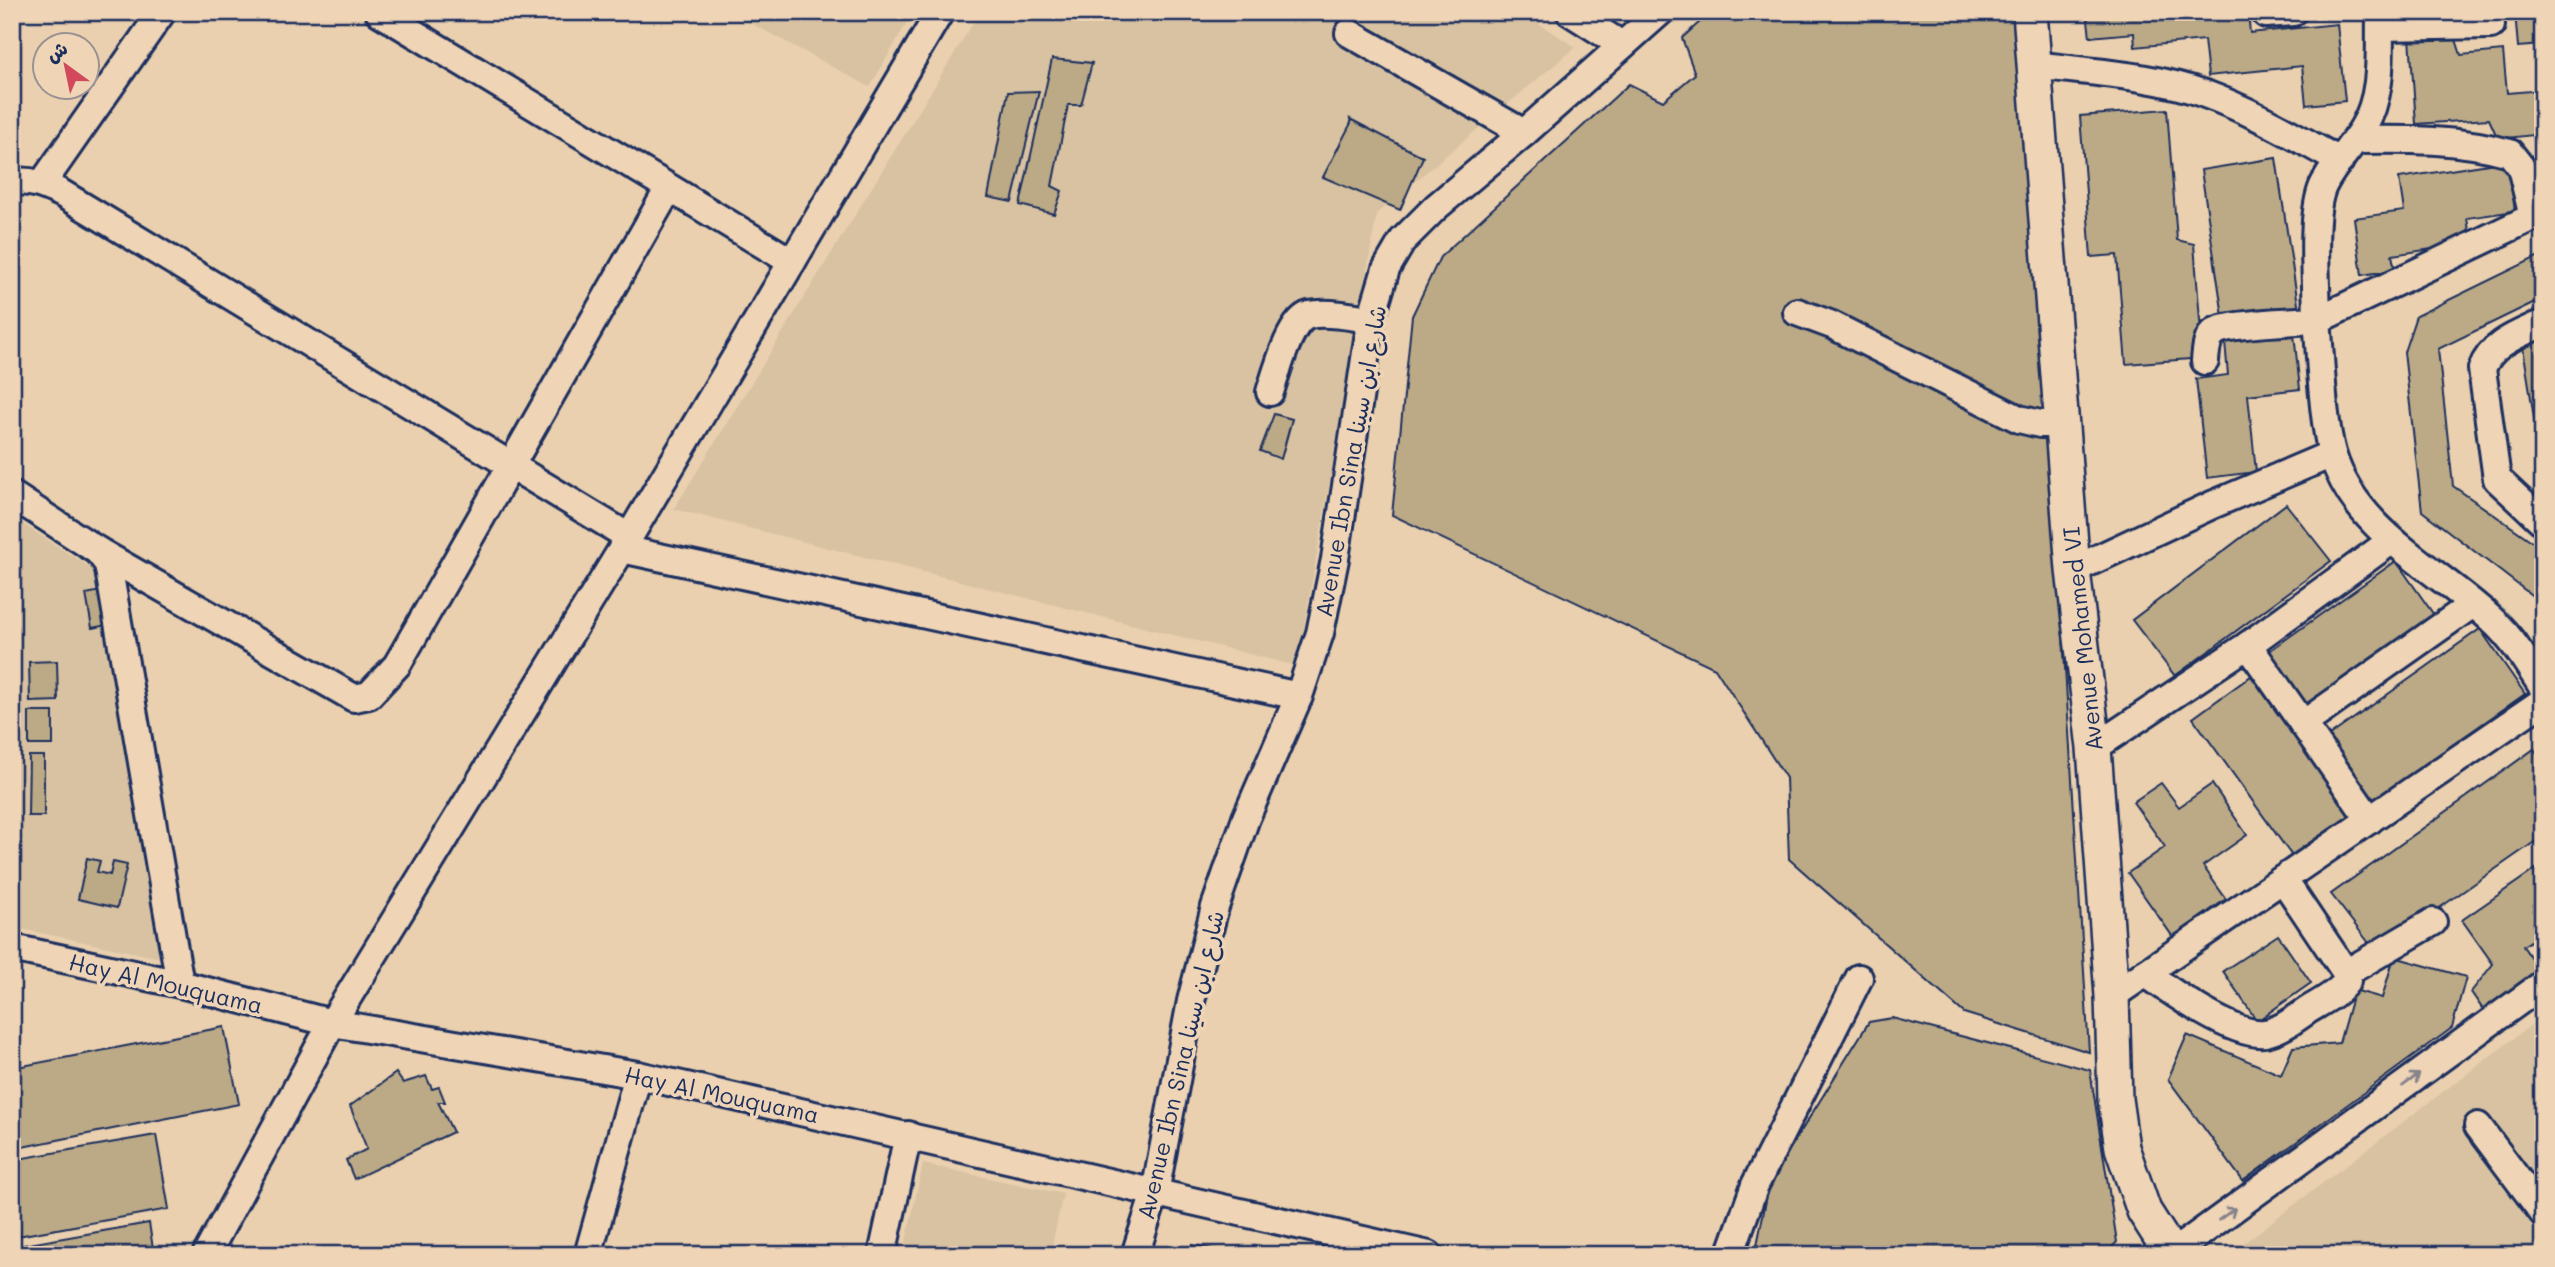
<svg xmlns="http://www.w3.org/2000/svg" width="2555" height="1267" font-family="Mali,'Playpen Sans Arabic',sans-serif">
	<rect width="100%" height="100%" fill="#ead0ae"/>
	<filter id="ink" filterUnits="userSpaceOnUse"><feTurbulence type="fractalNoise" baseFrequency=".0143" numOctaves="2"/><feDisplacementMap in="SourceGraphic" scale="14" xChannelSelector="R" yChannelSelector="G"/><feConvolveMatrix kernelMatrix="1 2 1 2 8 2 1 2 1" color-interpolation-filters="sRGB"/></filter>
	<g filter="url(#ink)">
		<g fill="#d8c2a1">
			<polygon points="730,12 913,12 870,87"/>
			<polygon points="980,12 1367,12 1379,18 1383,12 1520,12 1576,47 1377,213 1297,666 674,509"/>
			<polygon points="12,517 122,588 189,964 12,927"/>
			<polygon points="2543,1016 2543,1245 2530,1255 2228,1255"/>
			<polygon points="923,1164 1063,1194 1050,1255 903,1255"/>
		</g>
		<g fill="#bcaa86" stroke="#1b2f5e" stroke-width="2">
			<polygon points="1711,12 2024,12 2089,1052 1964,1013 1789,859 1786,778 1715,668 1392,515 1412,316 1440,257 1629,84 1663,101 1695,74 1682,38"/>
			<polygon points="2087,12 2248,12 2250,33 2337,24 2345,101 2306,105 2302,66 2208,76 2204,40 2135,47 2134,33 2090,37"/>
			<polygon points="2515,12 2543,12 2543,45 2518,47"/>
			<polygon points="2454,33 2461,55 2503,51 2507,93 2543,90 2543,178 2538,179 2533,135 2498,139 2489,119 2416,124 2410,37"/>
			<polygon points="1052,59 1092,63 1081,105 1068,105 1052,186 1062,191 1054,214 1020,205"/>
			<polygon points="1039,91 1012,202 988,197 1008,92"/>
			<polygon points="2167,109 2177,240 2194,244 2203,358 2126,364 2117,255 2091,257 2080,116"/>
			<polygon points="1350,119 1423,157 1400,210 1323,177 1351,123"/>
			<polygon points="2276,158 2299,311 2224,323 2201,170"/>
			<polygon points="2508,161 2515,211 2467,218 2471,243 2392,255 2395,270 2362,275 2354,218 2404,211 2399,178"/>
			<polygon points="2543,254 2543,298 2438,349 2453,486 2543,549 2543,604 2422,511 2404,352 2416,316"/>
			<polygon points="2294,334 2300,389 2248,395 2256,472 2207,478 2196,379 2228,375 2225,342"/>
			<polygon points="2543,337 2543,492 2536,486 2537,437 2522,341"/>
			<polygon points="1274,414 1292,419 1281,459 1260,451"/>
			<polygon points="2286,504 2331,561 2175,676 2132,620"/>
			<polygon points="2396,561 2434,615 2306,705 2268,652"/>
			<polygon points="106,590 112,624 92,628 86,594"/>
			<polygon points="2480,629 2525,694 2374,800 2329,736"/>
			<polygon points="57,661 58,701 30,702 29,662"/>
			<polygon points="2251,676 2350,815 2292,856 2193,718"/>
			<rect x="29" y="712" width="24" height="33"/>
			<polygon points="2534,749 2543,761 2543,836 2376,952 2331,894"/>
			<polygon points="29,756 44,756 44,816 28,816"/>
			<polygon points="2161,783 2179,807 2212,784 2247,835 2203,866 2226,899 2173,937 2128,873 2165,847 2133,802"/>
			<polygon points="87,858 100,861 97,872 110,875 113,862 127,865 117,908 78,899"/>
			<polygon points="2543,864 2543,933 2523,946 2540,971 2484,1011 2471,992 2493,964 2462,920"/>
			<polygon points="2278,935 2311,983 2257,1021 2223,971"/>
			<polygon points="2394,957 2466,977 2452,1028 2243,1181 2168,1079 2187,1035 2281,1075 2293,1047 2339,1043 2354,990 2382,998"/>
			<polygon points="1892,1018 2090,1070 2117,1242 2105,1255 1755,1255 1770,1181 1869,1022"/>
			<polygon points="224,1027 239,1104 12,1149 12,1068"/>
			<polygon points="396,1073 403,1083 426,1076 432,1089 439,1087 445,1102 438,1102 453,1132 354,1179 346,1160 367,1149 350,1106"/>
			<polygon points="156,1135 169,1209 12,1237 12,1160"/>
			<polygon points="149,1223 154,1255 12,1255 12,1247"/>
			<polygon points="1192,1245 1242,1255 1190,1255"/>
		</g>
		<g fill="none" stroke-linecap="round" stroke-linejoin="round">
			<defs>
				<g id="minor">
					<polyline points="379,12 792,262"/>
					<polyline points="1570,12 1622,45"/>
					<polyline points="2266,12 2266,14 2293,12"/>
					<polyline points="2380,27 2491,25"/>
					<polyline points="1349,33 1524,133"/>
					<path d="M2035,65C2089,72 2153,75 2205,94C2252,111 2296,137 2340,161"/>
					<path d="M2356,140C2407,139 2460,139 2510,153L2521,167L2533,217"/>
					<path d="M12,183C29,178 46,186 61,193L629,537"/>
					<polyline points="42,184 162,12"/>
					<path d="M2543,212L2317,320C2321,360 2322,416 2332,453C2355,532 2437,568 2492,620C2513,639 2528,664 2543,688"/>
					<polyline points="1797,312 1832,325 2019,419 2040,424 2062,424"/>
					<path d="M2543,323C2520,334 2491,343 2482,369L2497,479L2543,522"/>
					<path d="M2205,361C2206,351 2206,337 2216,331C2228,324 2299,321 2317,320C2317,286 2310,215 2323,186C2333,165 2351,148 2363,128C2384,93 2379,52 2380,12"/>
					<path d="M1270,392C1276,374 1290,320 1309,315C1328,311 1352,317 1371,319"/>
					<polyline points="12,495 98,551 108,564 180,984"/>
					<polyline points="622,549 1299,696"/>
					<polyline points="98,551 354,698 369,695 397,665 669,188"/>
					<polyline points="2073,570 2212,505 2332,454"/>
					<polyline points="2248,645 2370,820"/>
					<polyline points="2303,724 2473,604"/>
					<polyline points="2094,748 2248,645 2391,541"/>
					<polyline points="12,948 180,984 332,1023 638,1075 1429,1255"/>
					<path d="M2145,973C2170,991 2234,1037 2265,1033C2281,1030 2295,1019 2308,1010C2321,1002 2338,994 2347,981L2346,973L2283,879"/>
					<polyline points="2346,973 2433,922"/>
					<polyline points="2112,996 2543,701"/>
					<polyline points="2478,1126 2543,1213"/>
					<polyline points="206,1255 332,1023 622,549 940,12"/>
					<polyline points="588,1255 638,1075"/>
					<polyline points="882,1255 908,1135"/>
					<polyline points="1135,1255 1155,1193 1191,1001 1215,907 1246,818 1299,696 1320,633 1335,559 1371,319 1386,269 1403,240 1436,207 1524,133 1660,12"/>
					<polyline points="1730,1255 1755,1185 1859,978"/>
					<polyline points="2170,1255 2543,984"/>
				</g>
				<polyline id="major" points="2030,12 2073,570 2094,748 2112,996 2115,1099 2122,1148 2144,1211 2172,1255"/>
			</defs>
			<use href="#minor" stroke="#1b2f5e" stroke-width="32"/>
			<use href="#major" stroke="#1b2f5e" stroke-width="38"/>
			<use href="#minor" stroke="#efd4b6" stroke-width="26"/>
			<use href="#major" stroke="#efd4b6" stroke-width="33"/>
		</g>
		<defs><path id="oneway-shaft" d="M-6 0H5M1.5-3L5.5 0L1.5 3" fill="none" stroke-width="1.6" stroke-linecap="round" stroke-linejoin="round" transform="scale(1.75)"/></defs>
		<g stroke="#85828a">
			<use href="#oneway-shaft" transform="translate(2411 1080) rotate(-36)"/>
			<use href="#oneway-shaft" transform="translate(2227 1214) rotate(-36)"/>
		</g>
	</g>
	<g text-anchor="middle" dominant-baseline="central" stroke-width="7" stroke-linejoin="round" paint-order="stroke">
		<g font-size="23" fill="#1b2f5e" stroke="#efd4b6">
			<text transform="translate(1350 461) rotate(-80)">Avenue Ibn Sina شارع ابن سينا</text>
			<text transform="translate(2082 639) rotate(-96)">Avenue Mohamed VI</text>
			<text transform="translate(166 983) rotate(13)">Hay Al Mouquama</text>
			<text transform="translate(1180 1065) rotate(-77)">Avenue Ibn Sina شارع ابن سينا</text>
			<text transform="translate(722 1094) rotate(12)">Hay Al Mouquama</text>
		</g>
	</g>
	<rect width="2555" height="1267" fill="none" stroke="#efd4b6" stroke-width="42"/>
	<rect x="21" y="21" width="2513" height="1225" fill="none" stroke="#1b2f5e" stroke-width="2.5" filter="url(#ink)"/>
	<g transform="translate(66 66) rotate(327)"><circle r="33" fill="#efd4b6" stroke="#9a9293" stroke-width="2"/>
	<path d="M0-5L12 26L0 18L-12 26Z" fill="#d1495b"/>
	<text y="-10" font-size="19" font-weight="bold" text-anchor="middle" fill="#1b2f5e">ش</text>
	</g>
</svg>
